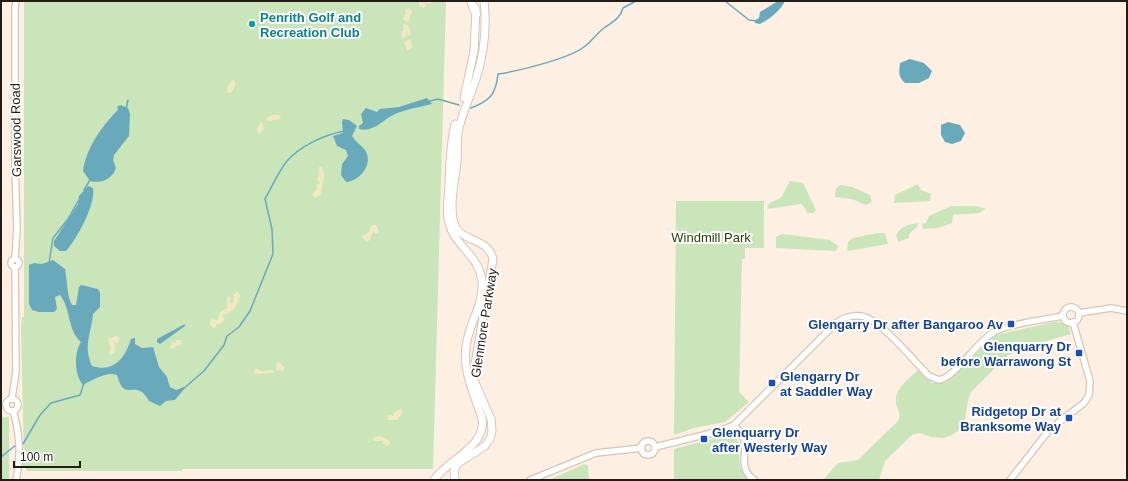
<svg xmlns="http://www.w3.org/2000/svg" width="1128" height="481" font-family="Arial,sans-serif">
	<rect width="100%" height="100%" fill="#feefe3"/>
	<g fill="#cae5ba">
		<polygon points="24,1 446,1 433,469 182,469 182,471 28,471 21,464 24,456 21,328 22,317 24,317"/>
		<polygon points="790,181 803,183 816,210 813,213 807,213 805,208 801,204 767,209 769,203 781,198"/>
		<polygon points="918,184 921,190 931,194 930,201 894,203 895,195"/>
		<polygon points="841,185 852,187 870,195 872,202 866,205 852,199 835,197 836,188"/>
		<polygon points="676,201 764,201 764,248 745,248 745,259 742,259 739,392 749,402 725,422 694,428 674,435"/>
		<polygon points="951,206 976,206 986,209 979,213 953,215 952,223 938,228 923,229 922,224 926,223 929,216"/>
		<path d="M919,223L917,227L909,234V238L898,242L896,235C901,226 909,224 919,223Z"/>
		<polygon points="877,233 885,233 888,244 847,251 848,242 853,238"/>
		<polygon points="782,234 830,240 838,246 836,251 776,248 776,237"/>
		<path d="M1054,322L1067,323L1071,334L1043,342L1008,355L971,392L968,400L965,419L959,430L952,435L943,438L931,437L919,433L912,435L885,461L879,480H823L838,463L858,460L898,421C902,414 897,410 896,403C894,389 909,379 918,370L932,383H945L996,335Z"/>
		<rect x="1" y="417" width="8" height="63"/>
		<path d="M731,434L735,435C744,449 733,463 748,480H674V449Z"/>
		<polygon points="585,464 588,466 589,480 548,480"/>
	</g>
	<g fill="#f2e9c3">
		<polygon points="419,1 434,1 430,4 424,2 426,5 424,8 419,5"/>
		<polygon points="409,8 412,12 408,22 403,19 406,13 405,10"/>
		<polygon points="403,24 408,25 411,33 409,36 406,32 406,36 403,39 401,33 404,29"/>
		<polygon points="410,39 413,47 409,50 407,50 404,42"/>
		<polygon points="233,79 236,84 231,93 228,93 227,87"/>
		<polygon points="273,115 279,115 281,117 279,119 268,121 267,118"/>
		<polygon points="262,122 264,129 259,134 257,130 259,124"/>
		<path d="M319,167H322C327,175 321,186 321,195L315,198L312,195L317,189V185L320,183L317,179L319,175Z"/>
		<polygon points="373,225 376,225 379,232 376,234 373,231 370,240 366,242 362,236 369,232 370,228"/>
		<path d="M238,292L240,296C237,306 232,313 223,315L224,321L219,324H216V327L213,328L210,324L211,319L218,320L220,312L227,308V297H230V303H233L234,294Z"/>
		<polygon points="116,336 119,337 119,341 117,344 113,341 115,345 115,353 111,355 109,353 111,349 108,339"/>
		<polygon points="176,340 181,340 182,343 181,345 176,346 172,349 169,348 173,342 176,343"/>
		<polygon points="279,362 285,368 283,371 276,370 276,364"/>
		<polygon points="256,368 262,371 273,370 274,373 255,374 254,371"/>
		<polygon points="401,408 403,412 397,420 388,420 388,415 393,416 394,413"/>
		<polygon points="380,436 389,440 390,443 388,446 384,445 382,441 373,441 374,437"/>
	</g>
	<g fill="#68aabc">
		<path d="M778,1H785C780,11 770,19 760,24L755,23V20L759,18L760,12Z"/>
		<path d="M910,59L924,63L932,71L929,78L919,83H905C898,77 899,72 900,63Z"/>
		<path d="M427,98L432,104C420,107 407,109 395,114C383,119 374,133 359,129V126L363,123L361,114L366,108L377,112L380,109L399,107Z"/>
		<path d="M120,105L128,108L130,114L129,136L114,155L113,160L116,168C112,179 102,184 90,181L83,171C86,148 102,126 118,110L117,107Z"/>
		<path d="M343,119L349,120L357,126L352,136C356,142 361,145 365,150C374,164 360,181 346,182L341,175L342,164L348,156L346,150L337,146L333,136L343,133L342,122Z"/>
		<polygon points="948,122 960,125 965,133 961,141 952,144 945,142 941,135 941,125"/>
		<path d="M88,186L93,188C96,204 77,239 66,251H60L54,246V241L78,204L79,196Z"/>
		<path d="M53,260L65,269C67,279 67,297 72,305H76L79,287L81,285L98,289L100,293V307L93,314C91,334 83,346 92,366C114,373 125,358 131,339L135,338V344L142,348L153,347L159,367L167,377L170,387L176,390L184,387L185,388L175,400L166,401L160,406L149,401C139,382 129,395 122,387C120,384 118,379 117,375C107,371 92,380 83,385C74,374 74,353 81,342C67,330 71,308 60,295L55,297L57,309L54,312H39L32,310L29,304V265L34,263L42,264Z"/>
		<polygon points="185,324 185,326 160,344 157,342 157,339"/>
	</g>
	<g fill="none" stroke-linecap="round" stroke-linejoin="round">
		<g stroke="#68aabc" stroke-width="1.5">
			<polyline points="725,1 749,20 757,21"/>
			<polyline points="430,101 438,99 459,105"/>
			<path d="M471,108C489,101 496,95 498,74C518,71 568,59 584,47C591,42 597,33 604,28C612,22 620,19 623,8L636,1"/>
			<polyline points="126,109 128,100"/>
			<polyline points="84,190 90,180"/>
			<polyline points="49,263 53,238 68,219 78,201"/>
			<path d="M183,389L204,371L224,345L227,336L239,327L250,311L273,254L272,229L265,199C272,187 278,172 287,161C300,146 324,135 344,131"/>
			<polyline points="1,457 16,445 23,444 40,415 51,403 80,395 84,383"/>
		</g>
		<defs>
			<g id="minor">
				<circle cx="15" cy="263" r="4"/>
				<polyline points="15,259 17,228 15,166 15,8 16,1"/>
				<circle cx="1071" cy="315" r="8"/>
				<polyline points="1079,313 1111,308 1127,311"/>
				<polyline points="12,398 16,372 15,267"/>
				<circle cx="12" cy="405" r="6"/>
				<path d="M13,411C20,432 21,459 16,480"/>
				<path d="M734,425C736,428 740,431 742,435C751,451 735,465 754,480"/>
				<circle cx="648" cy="448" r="7"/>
				<path d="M655,447L720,431L734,425L836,323C844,317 855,314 865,317C883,323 915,362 929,376L939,380C956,377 977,341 994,332C1007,324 1047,319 1063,316"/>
				<polyline points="530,480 596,453 642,448"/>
				<polyline points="1010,480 1050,429 1084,403 1089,395 1090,381 1073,322"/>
			</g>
			<g id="major">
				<polyline points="464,98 474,51 476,9"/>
				<path d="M455,479L454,471L457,464L485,446L490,439L492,431L491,419L476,385L473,376L493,259C488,236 456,243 453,219C450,199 455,181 457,161C458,150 456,139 459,128C463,111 471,95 476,79C484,54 487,27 484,1"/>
				<path d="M434,480C448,459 487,447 482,418C472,389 459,364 469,333C474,316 484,299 482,280C479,260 464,251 454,235C443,217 449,201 449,182C450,162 450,144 455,124"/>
			</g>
			<polyline id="highway" points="471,1 476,14"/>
		</defs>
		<use href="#minor" stroke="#d7c5b6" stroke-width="8"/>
		<use href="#major" stroke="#d7c5b6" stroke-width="9"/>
		<use href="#highway" stroke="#d7c5b6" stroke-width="10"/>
		<use href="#minor" stroke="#fff" stroke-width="5.5"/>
		<use href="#major" stroke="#fff" stroke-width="7"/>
		<use href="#highway" stroke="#fff" stroke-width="8"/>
	</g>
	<circle fill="#0f9aa8" stroke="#fff" stroke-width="1.5" cx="252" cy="24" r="4"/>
	<g fill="#1a4fb4" stroke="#fff" stroke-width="1.5">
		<rect x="1007" y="320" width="8" height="8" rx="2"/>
		<rect x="1075" y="349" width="8" height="8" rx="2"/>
		<rect x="768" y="379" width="8" height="8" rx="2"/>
		<rect x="1065" y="414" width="8" height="8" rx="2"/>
		<rect x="700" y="435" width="8" height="8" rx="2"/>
	</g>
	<g text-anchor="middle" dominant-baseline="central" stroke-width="4" stroke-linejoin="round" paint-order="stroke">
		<g font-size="13" font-weight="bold" fill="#0d838f" stroke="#fff" text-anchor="start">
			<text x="260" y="17">Penrith Golf and<tspan x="260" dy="15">Recreation Club</tspan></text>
		</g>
		<g font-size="13" fill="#231d17" stroke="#fff">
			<text transform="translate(16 130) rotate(-91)">Garswood Road</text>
			<text transform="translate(484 323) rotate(-81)">Glenmore Parkway</text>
		</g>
		<g font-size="13" fill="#224500" stroke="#fff">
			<text x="711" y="237">Windmill Park</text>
		</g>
		<g font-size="13" font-weight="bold" fill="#164399" stroke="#fff" text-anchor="end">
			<text x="1003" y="324">Glengarry Dr after Bangaroo Av</text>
			<text x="1071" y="346">Glenquarry Dr<tspan x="1071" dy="15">before Warrawong St</tspan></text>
			<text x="780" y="376" text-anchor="start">Glengarry Dr<tspan x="780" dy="15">at Saddler Way</tspan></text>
			<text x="1061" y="411">Ridgetop Dr at<tspan x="1061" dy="15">Branksome Way</tspan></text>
			<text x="712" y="432" text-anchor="start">Glenquarry Dr<tspan x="712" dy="15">after Westerly Way</tspan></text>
		</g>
	</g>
	<rect width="1128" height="481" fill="none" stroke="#231d17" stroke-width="4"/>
	<path d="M14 461v6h66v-6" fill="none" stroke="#231d17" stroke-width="2"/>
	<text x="20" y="461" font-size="12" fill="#231d17" stroke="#ffffff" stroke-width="3" paint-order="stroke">100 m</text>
</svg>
